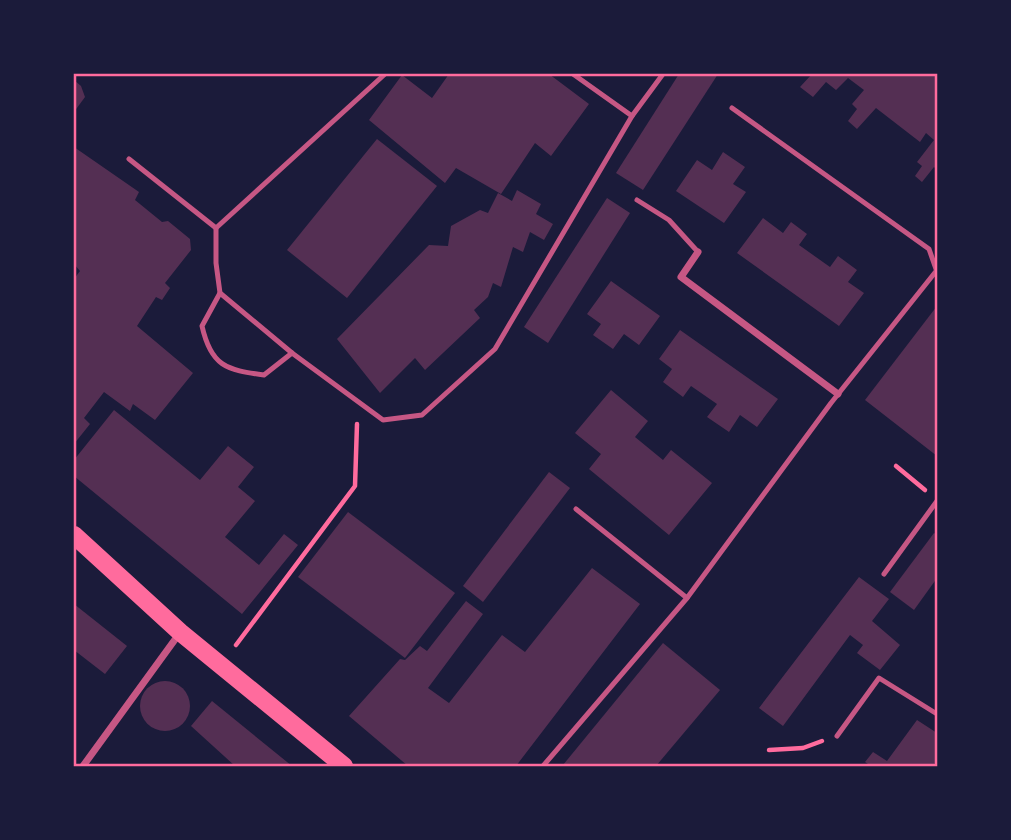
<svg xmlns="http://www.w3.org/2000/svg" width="1011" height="840" font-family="'IBM Plex Serif',serif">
	<rect width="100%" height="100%" fill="#1b1b3a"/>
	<g fill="#542f53">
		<polygon points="449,74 549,74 589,104 551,156 535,143 501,194 456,168 445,183 369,120 402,75 432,98"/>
		<polygon points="679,74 718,74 643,190 616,173"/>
		<polygon points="812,74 933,74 937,77 937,170 934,167 922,182 915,176 922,166 917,162 934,140 926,133 920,142 876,108 857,129 848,121 857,109 852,104 864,90 848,78 836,90 826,82 813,97 800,87"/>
		<polygon points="74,80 81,86 85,97 74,112"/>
		<polygon points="377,139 437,186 347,298 287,250"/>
		<polygon points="74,147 139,192 135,200 162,222 168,221 190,239 191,250 165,283 170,288 162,300 156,297 137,326 193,373 155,420 133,404 130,411 104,392 84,418 90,424 74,444 74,279 80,271 74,264"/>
		<polygon points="723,152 745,167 733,184 746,192 724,223 676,191 697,160 712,170"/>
		<polygon points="517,190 541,204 536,214 553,224 544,240 530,232 523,252 513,247 501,287 493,283 488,297 474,310 480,318 425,370 415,358 380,393 337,339 429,245 448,246 451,226 480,210 488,213 498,193 512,201"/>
		<polygon points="607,198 630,213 548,343 524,327"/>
		<polygon points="763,218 783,233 791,222 807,234 799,245 830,267 838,256 857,270 848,282 864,293 839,326 737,253"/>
		<polygon points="611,281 660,316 639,345 624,334 613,349 593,335 601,324 587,314"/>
		<polygon points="937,306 937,456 865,400"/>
		<polygon points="680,330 778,399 757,427 740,415 729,432 707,417 717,404 691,386 683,397 663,382 672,369 659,359"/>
		<polygon points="611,390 648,421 635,437 663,460 671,450 712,483 669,535 589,469 601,454 575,433"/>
		<polygon points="114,410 200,480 228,446 254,467 238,487 255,501 225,537 259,565 284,534 298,545 242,614 74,476 74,460"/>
		<polygon points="549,472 570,488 483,602 463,586"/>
		<polygon points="348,512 455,593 405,658 298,577"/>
		<polygon points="934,533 937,535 937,578 914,610 890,592"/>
		<polygon points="592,568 640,604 516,766 408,766 349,716 400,659 405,660 420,646 427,651 466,601 483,614 428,688 449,703 502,635 525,652"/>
		<polygon points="859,577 889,599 872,621 900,645 880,670 857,653 863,645 850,635 783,726 759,708"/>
		<polygon points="74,604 127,646 105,674 74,650"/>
		<polygon points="663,643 720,690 656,766 565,766 563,765"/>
		<circle cx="165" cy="706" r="25"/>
		<polygon points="212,701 292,766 235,766 191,726"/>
		<polygon points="917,720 937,733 937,760 933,766 871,766 865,762 873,752 887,761"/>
	</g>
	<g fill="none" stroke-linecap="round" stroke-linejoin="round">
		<g stroke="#ff6b9d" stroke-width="4.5">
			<polyline points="896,466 925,490"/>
			<polyline points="236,645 355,486 357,424"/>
			<polyline points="769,750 803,748 822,741"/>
		</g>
		<g stroke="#c65784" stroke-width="5">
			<polyline points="573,74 632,116 663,74"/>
			<polyline points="732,108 929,249 936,269"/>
			<polyline points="129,159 216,228 385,74"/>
			<polyline points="637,200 669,220 698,252"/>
			<polyline points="216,228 216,263 220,293 292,353 383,420 422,415 495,349 632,116"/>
			<path d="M220,293L202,326C211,366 226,370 264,375L292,353"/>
			<polyline points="576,509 687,598"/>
			<polyline points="884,574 937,501"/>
			<polyline points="837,736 879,678 937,714"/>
			<polyline points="543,766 687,598 831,403 937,270"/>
		</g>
		<g stroke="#c65784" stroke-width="7">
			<polyline points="698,252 681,277 838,394"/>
			<polyline points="83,766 179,634"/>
		</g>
		<polyline stroke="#ff6b9d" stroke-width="18" points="74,535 180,632 344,766"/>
	</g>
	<rect width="1011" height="840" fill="none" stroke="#1b1b3a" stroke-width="150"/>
	<rect x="75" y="75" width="861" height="690" fill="none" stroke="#ff6b9d" stroke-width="2.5"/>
</svg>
